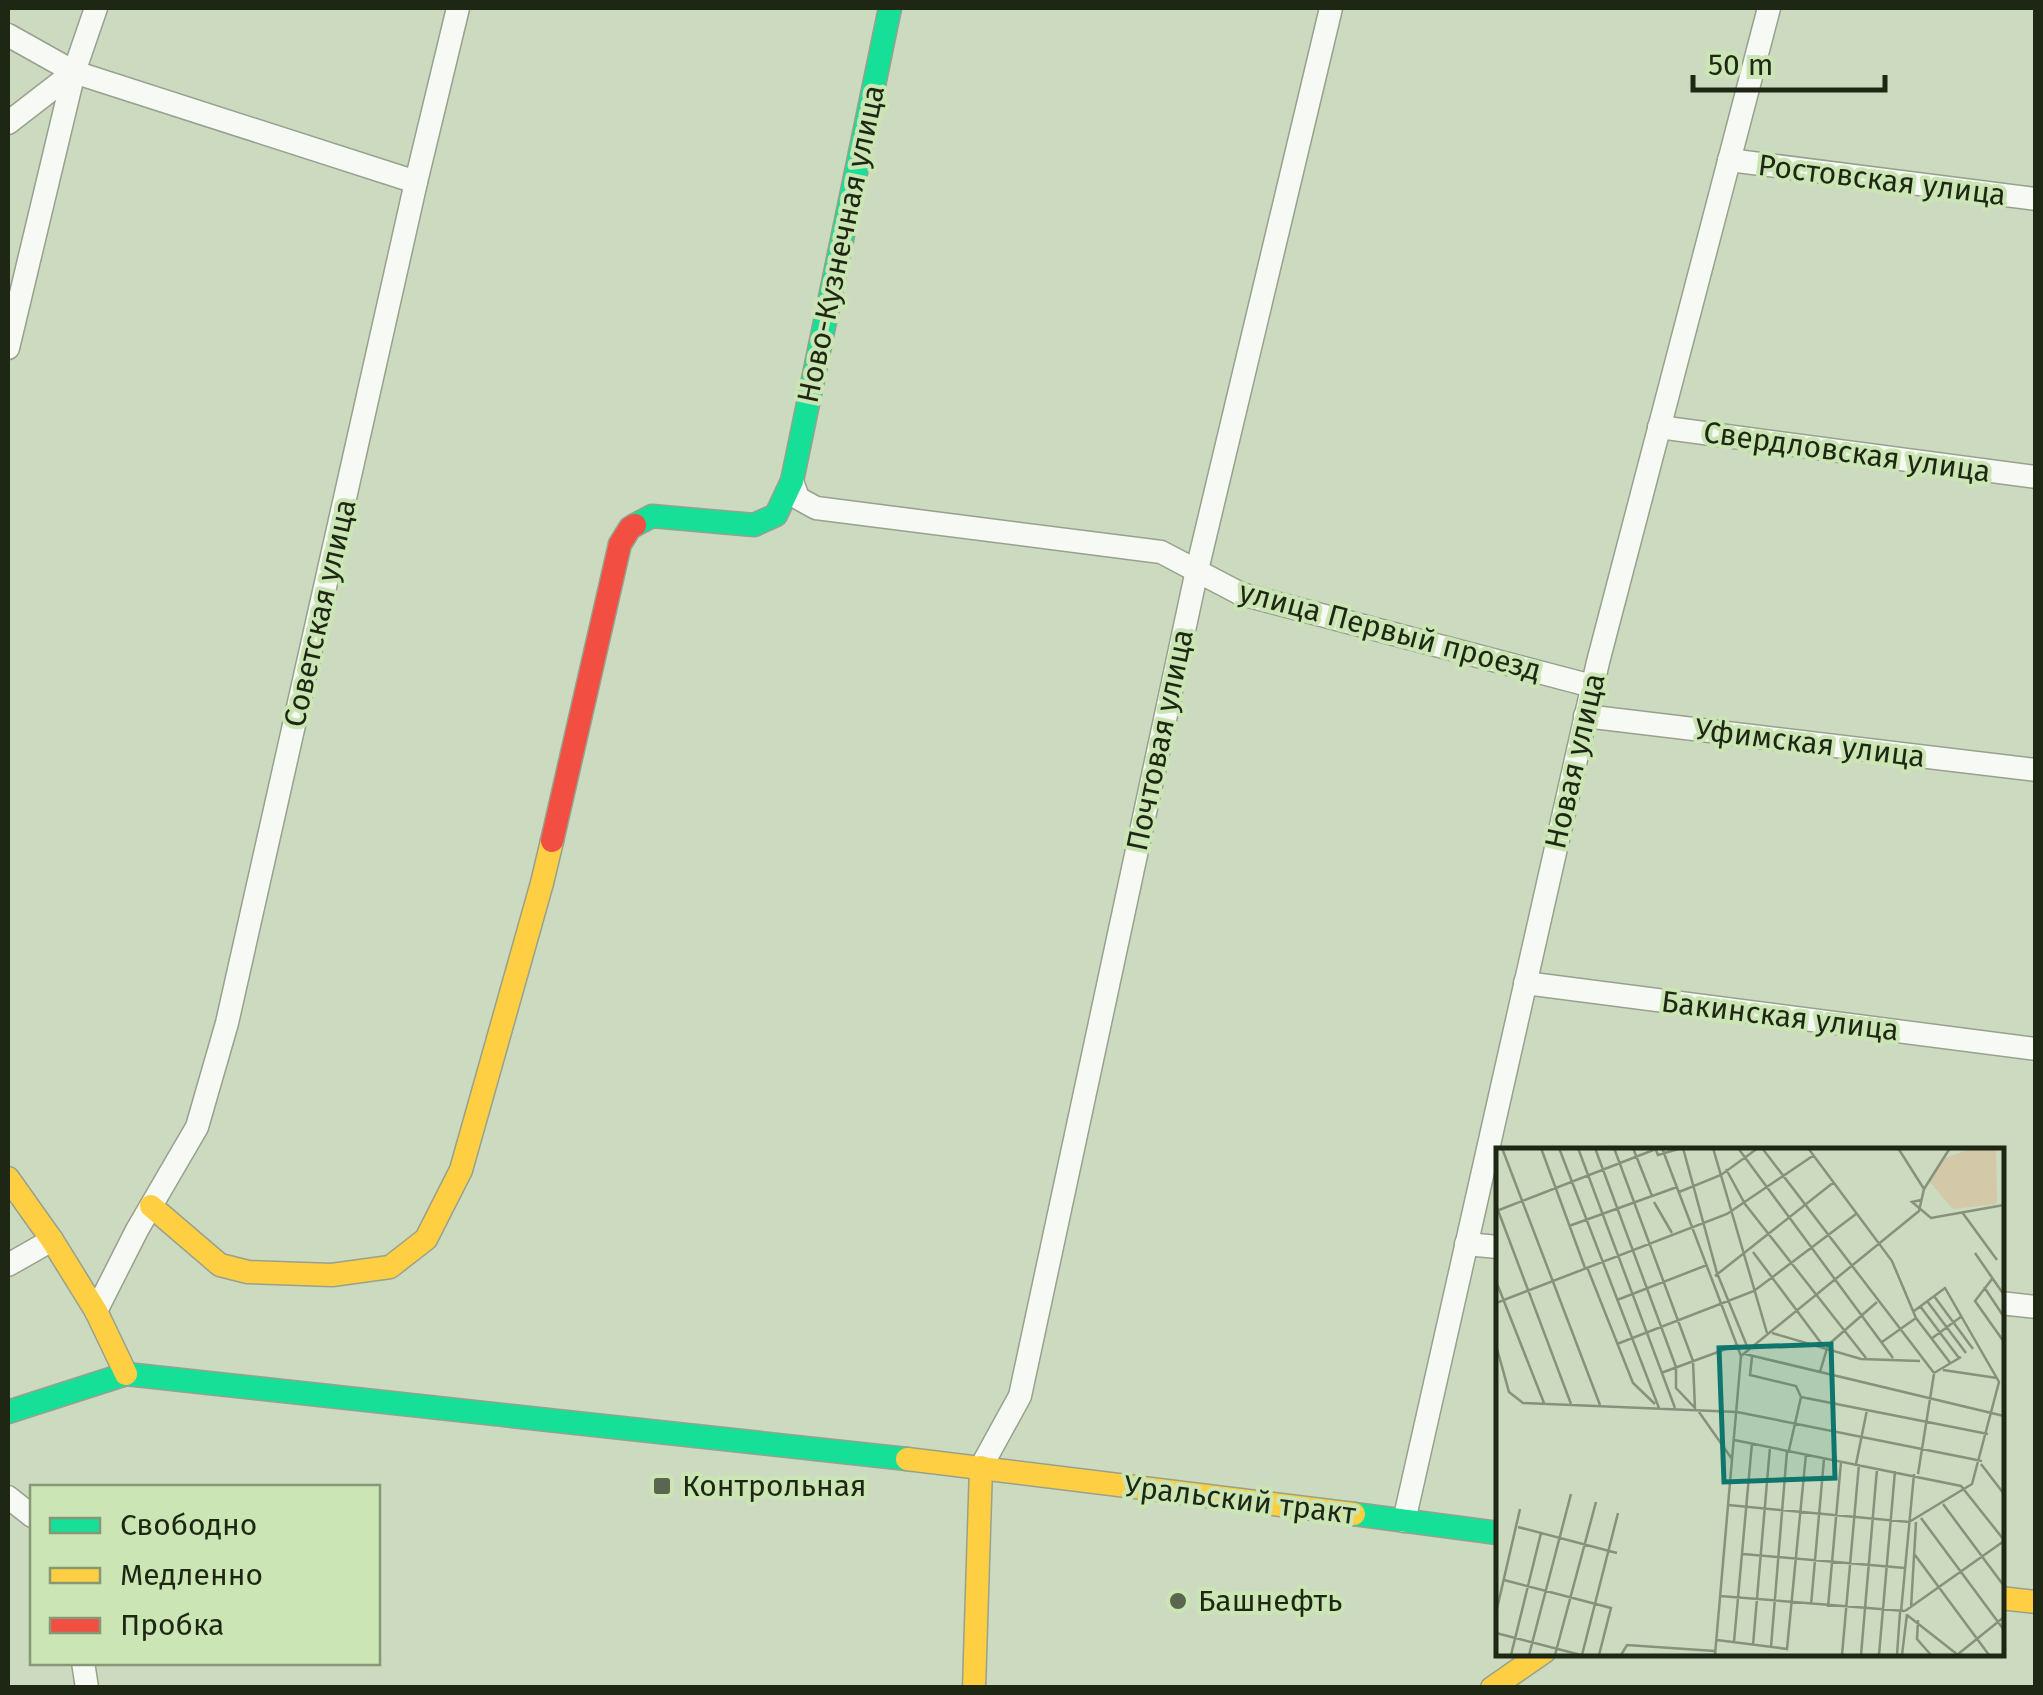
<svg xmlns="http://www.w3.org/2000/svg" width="2043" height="1695" font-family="'Fira Sans',sans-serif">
	<rect width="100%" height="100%" fill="#ccdabf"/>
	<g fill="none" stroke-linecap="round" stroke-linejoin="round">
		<defs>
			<g id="street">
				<polyline points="8,35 74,72 416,182"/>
				<polyline points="8,123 74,72"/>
				<polyline points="1729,160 2036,199"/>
				<polyline points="8,348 74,72 96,8"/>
				<polyline points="1659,427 2036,477"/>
				<polyline points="792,481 798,498 816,508 1161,552 1241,594 1592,686"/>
				<polyline points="1585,716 2036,770"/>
				<polyline points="1525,983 2036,1049"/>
				<polyline points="1466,1244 1498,1247"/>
				<polyline points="8,1265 52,1240"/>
				<polyline points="2000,1303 2036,1307"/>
				<polyline points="96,1311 137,1230 197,1127 227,1023 416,182 458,8"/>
				<polyline points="981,1467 1020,1396 1197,570 1331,8"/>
				<polyline points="8,1497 32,1516"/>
				<polyline points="1404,1521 1598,662 1769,8"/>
				<polyline points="83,1662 87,1688"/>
			</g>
			<g id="fast">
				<polyline points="635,525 652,516 754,525 776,515 792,481 890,8"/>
				<polyline points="8,1412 126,1374 907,1459"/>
				<polyline points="1354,1514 1498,1533"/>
			</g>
			<g id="slow">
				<polyline points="8,1178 52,1240 96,1311 126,1374"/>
				<polyline points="151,1206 220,1265 248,1272 332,1275 390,1267 426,1239 461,1170 542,883 552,841"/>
				<polyline points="907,1459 1354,1514"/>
				<polyline points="2000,1598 2036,1602"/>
				<polyline points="974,1688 981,1467"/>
				<polyline points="1492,1688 1544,1652"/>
			</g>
			<polyline id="jam" points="552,841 620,544 630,528 635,525"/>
		</defs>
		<use href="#street" stroke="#97a18d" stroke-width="25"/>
		<use href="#fast" stroke="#97a18d" stroke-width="25"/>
		<use href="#slow" stroke="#97a18d" stroke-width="25"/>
		<use href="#jam" stroke="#97a18d" stroke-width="25"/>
		<use href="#street" stroke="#f7f9f5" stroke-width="22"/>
		<use href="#fast" stroke="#16e098" stroke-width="22"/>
		<use href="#slow" stroke="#ffcf43" stroke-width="22"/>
		<use href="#jam" stroke="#f24e42" stroke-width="22"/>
	</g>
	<g fill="#5b6650" stroke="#cbe5b4" stroke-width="4">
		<rect x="652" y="1476" width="20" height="20" rx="5"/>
		<circle cx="1178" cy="1601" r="10"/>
	</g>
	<g text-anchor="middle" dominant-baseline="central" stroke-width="8" stroke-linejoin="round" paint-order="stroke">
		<g font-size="30" fill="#1e2714" stroke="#cbe5b4">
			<text transform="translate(1882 180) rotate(7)">Ростовская улица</text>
			<text transform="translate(841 244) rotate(-78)">Ново-Кузнечная улица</text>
			<text transform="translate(1847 452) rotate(8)">Свердловская улица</text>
			<text transform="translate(320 613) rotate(-77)">Советская улица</text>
			<text transform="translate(1390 631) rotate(15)">улица Первый проезд</text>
			<text transform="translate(1160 740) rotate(-78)">Почтовая улица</text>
			<text transform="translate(1810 743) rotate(7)">Уфимская улица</text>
			<text transform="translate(1575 761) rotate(-77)">Новая улица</text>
			<text transform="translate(1780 1016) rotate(7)">Бакинская улица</text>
			<text transform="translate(1240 1500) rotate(7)">Уральский тракт</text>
		</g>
		<g font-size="30" fill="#1e2714" stroke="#cbe5b4" text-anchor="start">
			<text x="682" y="1486">Контрольная</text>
			<text x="1198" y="1601">Башнефть</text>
		</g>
	</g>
	<g transform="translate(1496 1148)">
		<rect width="508" height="508" fill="#ccdabf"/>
		<path d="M477,0H500L501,56L457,61L434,34L447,11Z" fill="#d3c8a8"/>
		<path fill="none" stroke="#86927b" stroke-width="2.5" d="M6,0L104,257M45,0L89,120M63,0L163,260M82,0L179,260M99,0L180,219V240L199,260M118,0L197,213L199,261M137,0L156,48M159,0L162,7L186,0M166,0L245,208L219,507M187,0L221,125L253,203M217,0L271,185M242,0L397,210M266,0L438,225M312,0L396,113L420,170L455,216M230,21L249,56L370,210M428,41L454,0M183,44L225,27L262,0M425,52L416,54L435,70L508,57M158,54L176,85M0,57L75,256M3,62L160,1M466,64L501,112M73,78L181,39M257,104L328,199M479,105L508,147M91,119L137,235L159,256M219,128L338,34M496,131L479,153L508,194M0,133L48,255M488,139L508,169M438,148L477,201M121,152L211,117M431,153L470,205M0,155L231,66L318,7M424,158L463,210M276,185L365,211L424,213M435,191L466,168M386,194L420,170M121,196L258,143L360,66M0,197L13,244L27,255L241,264M249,206L508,268M245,208L423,63L428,41L402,0M256,209L254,227L300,238L305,249M447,222L501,230M324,224L332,197L381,154M165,225L241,197M438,225L465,209M305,249L492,286M203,264L236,311M241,264L486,313M238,292L465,338L508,392M293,302L305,249M360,316L371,262M485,316L508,346M422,326L438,226M447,356L508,438M232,357L413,374L476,336L503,234L449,140L418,163M425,370L508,482M22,379L121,405M247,406L409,420M419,407L493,507M8,432L115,460L103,507M224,448L409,463M315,457L328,311M332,459L345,314M415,460L420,374M409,463L508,393M405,464L418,326M0,465L24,361M411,467L462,507M422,472L421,491L435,507M0,485L85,507M221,492L291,501L310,306M238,494L256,295M257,497L274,299M275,499L291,303M15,507L45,385M33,507L75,346M59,507L100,354M86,507L122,365M125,507L131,497L219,503M346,507L363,316M365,507L381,321M383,507L399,323M401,507L404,464M406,507L411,466M461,507L508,469"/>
		<path fill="#0f766e" fill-opacity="0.15" stroke="#0f766e" stroke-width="5" d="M335,196L339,330L228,334L223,200Z"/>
		<rect width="508" height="508" fill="none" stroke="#1e2714" stroke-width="5"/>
	</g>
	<rect width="2043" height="1695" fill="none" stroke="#1e2714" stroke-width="20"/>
	<rect x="30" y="1485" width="350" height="180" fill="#cbe5b4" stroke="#869974" stroke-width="2.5"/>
	<rect x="50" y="1518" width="50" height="15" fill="#16e098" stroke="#869974" stroke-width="2.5"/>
	<text x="120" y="1535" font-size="30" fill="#1e2714">Свободно</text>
	<rect x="50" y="1568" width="50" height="15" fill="#ffcf43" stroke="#869974" stroke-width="2.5"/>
	<text x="120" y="1585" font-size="30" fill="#1e2714">Медленно</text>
	<rect x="50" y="1618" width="50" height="15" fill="#f24e42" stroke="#869974" stroke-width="2.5"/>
	<text x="120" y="1635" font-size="30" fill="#1e2714">Пробка</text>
	<path d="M1693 75v15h192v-15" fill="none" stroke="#1e2714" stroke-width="5"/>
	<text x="1708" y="75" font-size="30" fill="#1e2714" stroke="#cbe5b4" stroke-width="8" paint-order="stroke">50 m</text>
</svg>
